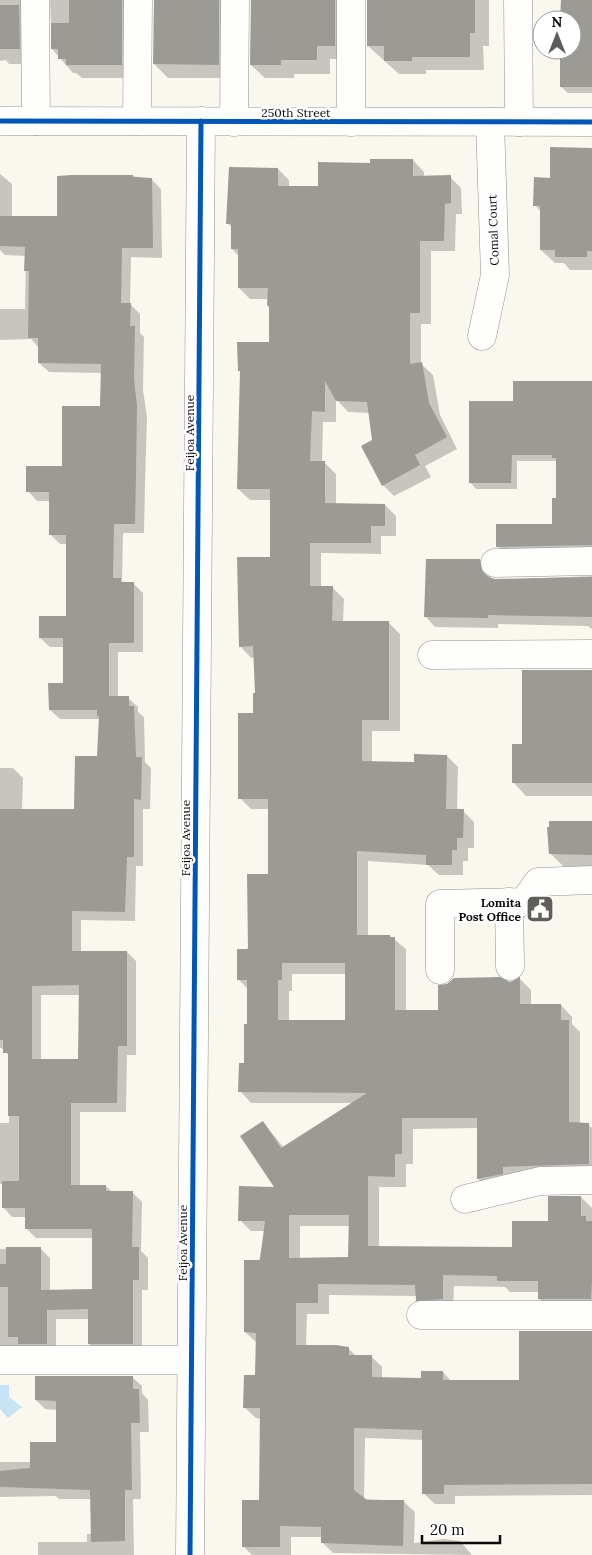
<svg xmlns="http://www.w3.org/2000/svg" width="592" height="1555" font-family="Lora,serif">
	<rect width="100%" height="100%" fill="#faf7ef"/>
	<polygon fill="#c6e4f4" points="0,1385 9,1385 9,1397 22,1407 8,1418 0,1409"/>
	<g fill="#0003" fill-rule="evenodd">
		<polygon points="0,0 42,0 30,64 9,64 6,60 0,61"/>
		<polygon points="50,0 144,0 135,78 82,78 76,73 73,73 52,49"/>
		<polygon points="155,0 241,0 232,78 168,78 154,64"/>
		<polygon points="252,0 357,0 349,59 330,59 330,74 294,74 294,78 265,78 251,65"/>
		<polygon points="368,0 489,0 489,46 483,46 484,70 426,70 426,74 399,74 368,46"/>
		<polygon points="562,0 592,0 592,93 568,93 561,87 561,50 572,50 572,20 562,20"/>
		<polygon points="592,149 592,270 570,270 564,263 555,263 541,250 541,212 535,205 551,179"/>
		<path d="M413,160L424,172V177H450L461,188L462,214H456L455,251H431V324H421V364L433,375L440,415L457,449L425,466L431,477L394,496L383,485L370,413L348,412L336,399V422H323L322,462H324L336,474V505H385L396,516V536H381V554L321,553V587H332L344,599L343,622L389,623L400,634V731H372V763H415L447,756L458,767L457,810L463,811L474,822V848H468V861H463V875H439L428,865L368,861V936H390L406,949V1011H440L520,979L531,990V1005H561L572,1017V1024L580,1032V1124H588L592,1128V1175L490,1190L478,1179V1128L413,1129V1164H406V1187H379V1248L513,1249L581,1197L592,1208V1310H550L539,1299V1292H510L505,1287L454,1286L453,1310L428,1311L417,1300V1296L329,1295V1314H307L306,1346L348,1348L356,1356H371L382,1367V1378L422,1379L443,1372L451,1381H520L592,1332V1495L455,1496V1504H435L423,1493V1440L365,1438L364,1499L403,1501L415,1512L414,1543L444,1539L460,1541L472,1555L333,1553L322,1542V1537H291V1555H252L243,1546L260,1501L261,1419L256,1418L244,1407L256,1376L257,1343L245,1332L265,1231H251L240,1220L276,1188L263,1122L284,1148L353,1103H251L240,1091L249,1025V990L238,979L270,875V809H251L240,798L256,694L255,657L251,658L240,646L271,558V500H250L238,489L241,372L239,370L270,343L269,299H250L239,288V256L232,249V228L228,223L278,169L289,180V187H319L372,164ZM292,974H346V1021H289V991H292ZM300,1226H350V1259H300Z"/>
		<path d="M0,174L12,184V218H59L132,176L151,179L161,189L162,258L131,257L130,304L140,314V333L144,337L143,390L147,417L145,484L144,533H123L122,581L125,583H133L143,593V652H118V697L128,698L138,707V712L144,717L145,762L151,768L150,809H143V866H136L135,921L81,920V952H127L136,961V1055H127L126,1112H80V1186H106L112,1192H132L142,1202L141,1251L148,1258V1290H142V1354H99L89,1344V1319H56V1354L0,1357V1249L40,1248L50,1258V1291L94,1290V1238H36L27,1229V1217H12L3,1207V1184H0V1123H9V1057L5,1049L0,1048V768H13L23,778L22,810L75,811L99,757V719H60L50,710L64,684V647H50L40,638L67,618L68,544H60L51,535V501H37L28,491L63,467L101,407L102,373L49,372L39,363V348L31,339L0,340V309H25L26,256L5,255L0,250ZM41,995H80L79,1061H41Z"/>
		<polygon points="592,382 592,551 504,553 498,547 553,525 558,499 556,461 517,461 517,489 476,489 470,482 514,402"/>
		<polygon points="480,560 490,570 491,579 495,580 592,576 592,629 588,626 498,624 498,628 435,627 426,617"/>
		<polygon points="592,671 592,796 526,796 513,782 523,745"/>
		<polygon points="592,823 592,871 567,870 550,853"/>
		<polygon points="132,1377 142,1386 142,1393 148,1400 149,1432 140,1432 141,1499 133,1499 134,1555 38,1555 38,1542 87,1542 87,1534 92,1534 91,1499 59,1499 56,1496 0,1497 0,1462 31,1462 57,1443 57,1410 45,1409 36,1400"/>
	</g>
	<g fill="#9c9a95" fill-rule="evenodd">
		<polygon points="69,0 122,0 122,65 66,65 66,59 58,59 58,49 51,49 51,23 69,23"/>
		<polygon points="154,0 219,0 219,65 153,64"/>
		<polygon points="251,0 335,0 335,46 317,46 317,60 281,60 281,65 250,65"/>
		<polygon points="367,0 475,0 475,33 470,33 470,57 412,57 412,61 384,61 384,46 367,46"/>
		<polygon points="561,0 592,0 592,87 560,87 560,50 572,50 572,20 560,20"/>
		<polygon points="0,5 19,5 20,49 0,49"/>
		<polygon points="550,147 592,148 592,251 587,251 587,257 555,257 555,250 540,250 540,206 533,206 534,177 550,178"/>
		<path d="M370,159H413V176L451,175V203L445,204L444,241H420V313H410V364L422,362L429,403L447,437L415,455L420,465L382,486L361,446L372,440L367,402L336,401L325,381V412L312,411L310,461H325V503L385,504V526H371V543H310V586H333L332,621H389V720H362V761L414,762V754L447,755L446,809H464L463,838H457V850H452V865H426V855L357,851V935H390V937H395V1010H438V985L447,984L454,978L500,977L510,982L520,977V1004H561V1020H569V1122L589,1123V1164L503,1167V1174L477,1179V1118H402V1154H395V1177L368,1176V1246L512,1247V1221H548V1196H581V1216H586V1221H592V1280L591,1299H538V1281H497V1276L443,1275V1299L416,1301L415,1285L318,1284V1303H296V1345H336L349,1347V1355H372V1377L421,1378V1371H443V1380H519V1331H592V1484L444,1485V1494H422V1430L354,1428V1490L367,1500H404L403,1546L321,1543V1527L280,1526V1547H242V1500H259L260,1408H243L244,1375H255L256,1333L244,1332V1260H260L265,1221H238L239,1186L274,1187L240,1136L263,1121L281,1148L367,1093L238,1092L239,1063H244V1024H247V980H237V949H248L247,874H268V799H238V713H253V693H255L253,646L239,647L237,557H270V489H237L240,371H238L237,342H269V307L267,305L268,288H238V249H231V224H226L229,167L278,168V186H318V162L370,163ZM282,963H345V1020H278V980H282ZM289,1215H349L348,1257L289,1258Z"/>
		<path d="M72,175H133V177L152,178L153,248H122L121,303H131L130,326H135L134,379L137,406L136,474L135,524H114L113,578H121V582H134V643H109V696H129V706H134L136,757H142L141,800L134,799V857H127L125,912L72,911V951H127V1046H118L117,1103H71V1185H106V1191H133L132,1247H139V1280H133V1344H88V1309L47,1310V1344H18V1337H8V1287H0V1264H6V1247H41V1290L92,1289V1229H25V1208H2V1181H19V1116H8V1053H3V1040H0V809H74L75,756H97L99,716H97V710H49L48,683H63V638H39V616H66V535H49V492H26V466H62V406H100L101,364L38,363V338H28L29,271H24L25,247L0,246V216H57V176ZM79,985L78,1059H32V986Z"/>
		<polygon points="513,381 592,381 592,545 496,547 496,524 552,524 552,498 556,498 556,458 552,458 552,455 512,455 511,483 469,483 469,401 513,401"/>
		<polygon points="426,559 480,559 482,571 488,577 495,579 592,577 592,617 488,615 488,618 424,617"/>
		<polygon points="522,670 592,670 592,783 512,783 512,744 522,744"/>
		<polygon points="549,821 592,821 592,855 549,854 547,827 549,827"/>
		<polygon points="35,1376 133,1376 133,1389 139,1389 140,1423 131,1423 132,1490 125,1490 125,1541 91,1542 90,1490 0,1487 0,1471 30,1468 30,1442 56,1442 56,1401 35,1400"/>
	</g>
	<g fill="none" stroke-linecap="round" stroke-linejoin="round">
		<defs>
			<g id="minor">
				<polyline points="35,0 36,121"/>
				<polyline points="518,0 519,122"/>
				<polyline points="0,121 592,122"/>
				<polyline points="137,121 138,0"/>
				<polyline points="234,122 235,0"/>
				<polyline points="351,122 351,0"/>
				<polyline points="482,336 495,275 490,122"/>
				<polyline points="495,563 592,561"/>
				<polyline points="432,655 592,654"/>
				<polyline points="509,902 510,966"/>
				<polyline points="440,970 440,904 524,902 538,882 592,880"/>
				<polyline points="465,1199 540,1181 592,1180"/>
				<polyline points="421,1315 592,1315"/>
				<polyline points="0,1360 191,1360"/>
				<polyline points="190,1555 201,121"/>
			</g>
		</defs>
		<use href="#minor" stroke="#93918e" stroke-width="29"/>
		<use href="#minor" stroke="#fefefd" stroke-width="28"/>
		<defs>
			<g id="cycleway">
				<polyline points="0,121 592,122"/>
				<polyline points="190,1555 201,121"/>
			</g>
		</defs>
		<use href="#cycleway" stroke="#fff" stroke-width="8"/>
		<use href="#cycleway" stroke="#0057b8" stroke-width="5"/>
	</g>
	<defs>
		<symbol id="civic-square" viewBox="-11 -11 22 22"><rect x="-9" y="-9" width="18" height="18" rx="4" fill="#5f5e5b" stroke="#fff"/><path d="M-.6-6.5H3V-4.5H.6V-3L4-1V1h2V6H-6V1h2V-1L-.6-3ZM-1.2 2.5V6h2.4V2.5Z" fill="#fff"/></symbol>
	</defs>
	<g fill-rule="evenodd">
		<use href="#civic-square" x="524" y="893" width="32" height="32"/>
	</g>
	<g text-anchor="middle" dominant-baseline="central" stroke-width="5" stroke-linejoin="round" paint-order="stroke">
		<g font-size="12" fill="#0b0b0b" stroke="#fff">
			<text x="296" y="112">250th Street</text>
			<text transform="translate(493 230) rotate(-92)">Comal Court</text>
			<text transform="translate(189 433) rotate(-90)">Feijoa Avenue</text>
			<text transform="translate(185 838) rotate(-90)">Feijoa Avenue</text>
			<text transform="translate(182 1243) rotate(-90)">Feijoa Avenue</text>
		</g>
		<g font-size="12" font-weight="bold" fill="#0b0b0b" stroke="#fff" text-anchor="end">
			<text x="521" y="902">Lomita<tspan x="521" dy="14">Post Office</tspan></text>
		</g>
	</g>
	<g transform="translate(557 35)"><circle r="24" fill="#ffffff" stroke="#9d9d9d"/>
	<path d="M0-4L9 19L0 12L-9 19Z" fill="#5f5e5b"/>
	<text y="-8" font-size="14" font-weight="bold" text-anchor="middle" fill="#0b0b0b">N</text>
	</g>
	<path d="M422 1535v8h78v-8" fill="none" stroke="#0b0b0b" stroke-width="2.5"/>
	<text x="430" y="1535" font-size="15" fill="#0b0b0b" stroke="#ffffff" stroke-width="4" paint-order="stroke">20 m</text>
</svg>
